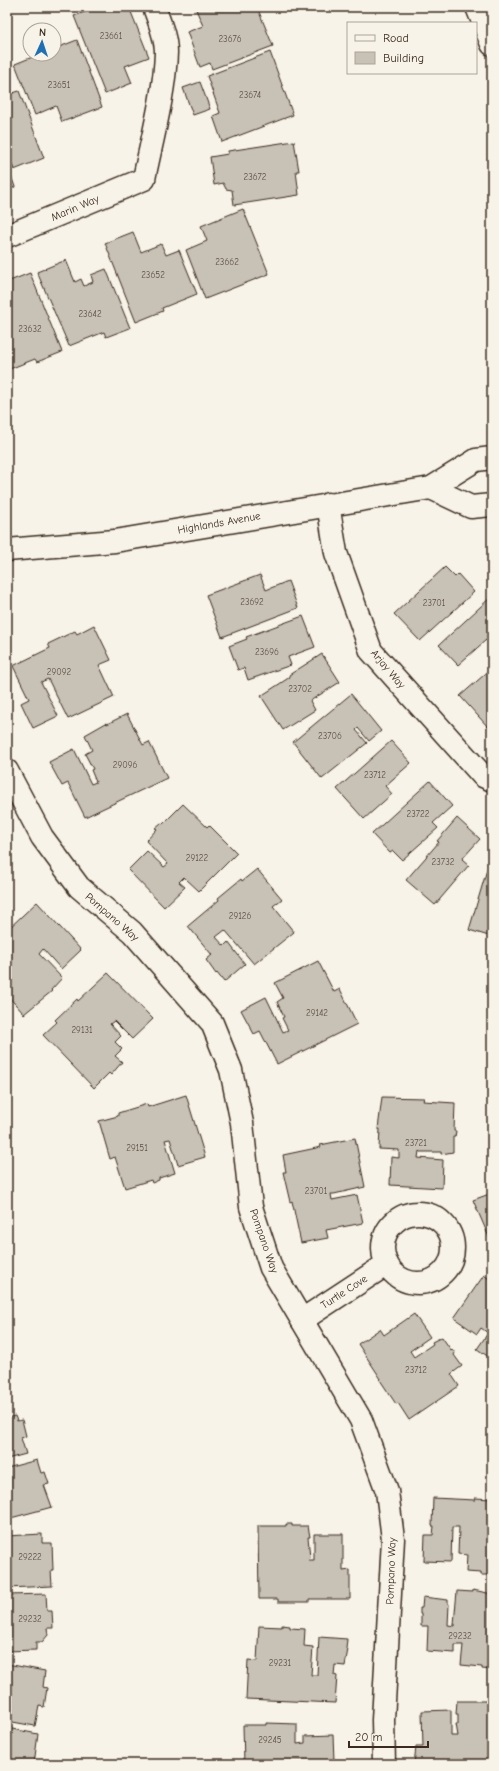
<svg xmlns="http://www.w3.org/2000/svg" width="499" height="1771" font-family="'Comic Neue',sans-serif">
	<rect width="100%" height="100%" fill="#f7f3e8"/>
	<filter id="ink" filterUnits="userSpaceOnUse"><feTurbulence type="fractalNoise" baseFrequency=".025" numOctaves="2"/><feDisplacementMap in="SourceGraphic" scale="8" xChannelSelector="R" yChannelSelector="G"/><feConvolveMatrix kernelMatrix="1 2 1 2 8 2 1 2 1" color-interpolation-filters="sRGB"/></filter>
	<g filter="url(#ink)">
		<g fill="#c8c1b6" stroke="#3b2a1e">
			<polygon points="98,7 129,7 149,57 125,66 132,83 105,94 74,16"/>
			<polygon points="195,7 257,7 273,46 212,69 210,63 200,67 187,32 203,26"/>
			<polygon points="77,40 102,107 62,122 56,106 35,115 15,64 40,54 54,54 54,49"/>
			<polygon points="270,52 293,115 222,142 213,116 220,113 207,76"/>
			<polygon points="200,82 210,109 193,115 183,88"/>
			<polygon points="19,91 44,158 14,170 12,164 7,166 7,95"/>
			<polygon points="294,141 299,171 296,171 299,195 234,205 232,190 226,189 223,183 214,185 210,157 228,154 228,151"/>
			<polygon points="10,173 15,187 7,191 7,174"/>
			<polygon points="243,209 269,274 205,299 186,250 207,241 201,226"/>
			<polygon points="133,232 141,252 161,244 166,255 179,250 197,294 162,308 163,311 136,322 105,243"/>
			<polygon points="66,260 75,282 81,279 84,286 93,282 91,275 106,269 130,328 106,337 104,332 69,346 37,272"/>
			<polygon points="30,273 62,352 37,362 35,359 7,370 7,282"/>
			<polygon points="445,567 455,577 458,574 474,592 420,641 394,614"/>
			<polygon points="260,575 266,590 288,581 298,608 222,637 206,595"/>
			<polygon points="492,596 492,646 486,640 458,665 439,645"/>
			<polygon points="303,616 315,647 288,657 291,665 248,680 244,668 238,670 229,646 247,639 246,637"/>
			<polygon points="94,625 111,660 99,665 114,697 68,719 48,679 41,682 58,716 33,728 21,703 29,699 13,666 50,648 48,644 75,631 77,634"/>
			<polygon points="322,654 340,682 310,701 315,710 283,730 261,696 290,677 289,675"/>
			<polygon points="492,668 492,724 488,727 460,696"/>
			<polygon points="351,694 381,731 369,741 358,728 356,730 367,743 322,779 293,742"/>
			<polygon points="127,714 143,745 149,742 167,778 85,817 68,783 62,786 49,762 74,749 91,784 96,782 91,770 93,769 85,754 92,750 85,735 106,723 107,724"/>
			<polygon points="391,741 411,763 385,786 392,794 364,819 337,789"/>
			<polygon points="430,781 452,806 433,823 438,828 402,860 393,851 390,853 372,834"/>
			<polygon points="183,804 207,827 209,825 237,853 199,891 184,877 179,882 185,887 164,907 128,870 147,851 164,867 168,864 146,841 157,829 155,828 161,823 163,824"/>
			<polygon points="457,818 480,839 462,859 469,865 435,905 406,880 439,842 437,841"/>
			<polygon points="491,856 492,856 492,937 469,930"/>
			<polygon points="257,869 282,899 273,906 294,932 254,964 225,930 216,937 224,946 228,942 245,964 224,982 217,973 216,974 206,960 212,955 188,926 219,900 218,898 241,879 242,881"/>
			<polygon points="37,902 81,950 61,969 43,949 39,954 62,978 51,990 52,991 24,1014 7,995 7,930"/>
			<polygon points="318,961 334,992 340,989 357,1024 277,1064 260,1031 254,1034 241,1010 266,997 283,1032 288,1030 282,1018 284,1017 277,1002 283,998 275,983"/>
			<polygon points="108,973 153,1019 132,1039 114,1021 110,1024 121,1036 115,1042 122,1049 115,1056 122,1062 111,1075 109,1073 94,1088 43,1035 57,1022 55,1020 77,999 78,1001"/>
			<polygon points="186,1095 205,1157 178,1165 170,1139 165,1140 175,1173 159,1178 159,1180 152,1183 151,1180 125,1188 115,1157 110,1159 99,1121 118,1116 118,1113 147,1104 148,1107"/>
			<polygon points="382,1097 424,1098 423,1101 455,1103 454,1131 456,1131 455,1137 453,1137 453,1152 441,1154 441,1152 420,1152 419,1151 418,1158 443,1160 442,1188 390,1185 391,1157 399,1158 399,1150 379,1149 380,1129 378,1129"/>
			<polygon points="355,1138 365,1187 334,1194 331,1194 332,1200 357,1195 363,1223 326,1230 328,1238 301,1243 292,1201 290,1202 283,1172 286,1172 283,1155 321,1147 320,1145"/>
			<polygon points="492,1193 492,1244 473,1200"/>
			<polygon points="484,1275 492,1281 492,1359 477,1349 488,1333 481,1328 477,1334 454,1318"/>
			<polygon points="414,1314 430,1337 410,1351 414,1357 433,1344 432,1342 442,1337 451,1350 452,1349 455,1353 454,1355 462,1366 451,1374 459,1386 409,1420 398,1403 396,1404 380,1380 381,1379 358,1344 380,1329 384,1335"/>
			<polygon points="15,1416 17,1421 22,1420 26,1436 21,1438 26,1454 7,1459 7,1418"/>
			<polygon points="37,1460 41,1473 45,1472 49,1484 44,1485 52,1507 7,1519 7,1468"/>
			<polygon points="433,1498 475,1500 475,1498 492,1499 492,1573 489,1573 489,1575 481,1575 481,1573 466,1572 467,1555 458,1554 459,1527 452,1527 451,1562 424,1561 425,1535 433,1535 434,1526 432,1526"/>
			<polygon points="286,1524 292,1524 292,1526 308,1526 310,1537 308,1537 310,1558 308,1560 314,1560 314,1534 343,1534 343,1571 350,1570 350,1599 309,1599 309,1602 278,1602 278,1599 259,1599 258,1526 286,1526"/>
			<polygon points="42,1534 42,1543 52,1543 53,1570 51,1570 52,1586 7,1588 7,1536"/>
			<polygon points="473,1590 492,1594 492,1670 482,1669 482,1667 461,1665 463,1645 455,1645 455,1653 427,1651 428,1626 421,1626 421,1614 420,1614 420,1608 422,1608 423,1597 448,1600 448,1604 449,1604 448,1625 455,1626 455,1624 454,1624 457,1591 473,1592"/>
			<polygon points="46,1594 47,1611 52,1611 53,1628 47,1628 48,1635 42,1642 36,1642 36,1650 7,1651 7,1595"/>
			<polygon points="282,1625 290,1626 290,1628 305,1629 304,1646 313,1647 311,1675 317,1675 319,1637 347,1639 346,1649 348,1649 345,1666 335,1665 334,1675 337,1676 335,1703 246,1699 248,1660 257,1661 259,1626 282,1627"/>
			<polygon points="7,1664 45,1671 43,1687 47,1688 44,1707 39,1706 35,1726 7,1721"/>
			<polygon points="457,1701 492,1701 492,1764 414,1764 416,1747 423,1747 422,1711 451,1710 451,1736 458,1736 456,1724 458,1724 458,1714 456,1714"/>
			<polygon points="266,1723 297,1724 297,1744 305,1743 305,1736 333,1735 334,1761 341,1761 341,1764 244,1764 243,1725 266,1725"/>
			<polygon points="7,1728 38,1734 34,1764 7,1764"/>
		</g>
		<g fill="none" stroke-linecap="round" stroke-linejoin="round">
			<defs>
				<g id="minor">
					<polyline points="477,7 492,44"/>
					<path d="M7,236L144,179C152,139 165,92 166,52C166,37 159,21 154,7"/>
					<polyline points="328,504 336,553 371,651 483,776 492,780"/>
					<polyline points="7,771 42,837 79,887 132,932 212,1023 231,1070 242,1123 251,1207 271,1268 361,1420 387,1491 393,1539 383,1720 384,1764"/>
					<circle cx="418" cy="1248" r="35"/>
					<polyline points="302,1320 387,1264"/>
				</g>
				<g id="major">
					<polyline points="431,488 471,507 492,505"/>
					<polyline points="7,550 115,541 431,488 476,460 492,458"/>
				</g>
			</defs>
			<use href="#minor" stroke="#3b2a1e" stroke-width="25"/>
			<use href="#major" stroke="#3b2a1e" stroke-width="25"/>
			<use href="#minor" stroke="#f7f3e8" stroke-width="22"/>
			<use href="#major" stroke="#f7f3e8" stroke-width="22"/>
		</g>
	</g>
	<g text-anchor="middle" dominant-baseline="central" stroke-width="3.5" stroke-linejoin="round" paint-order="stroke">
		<g font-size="9" fill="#5e5044">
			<text x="111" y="36">23661</text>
			<text x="230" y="39">23676</text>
			<text x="59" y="85">23651</text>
			<text x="250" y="95">23674</text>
			<text x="255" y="177">23672</text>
			<text x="227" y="262">23662</text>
			<text x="153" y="275">23652</text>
			<text x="90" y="314">23642</text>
			<text x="30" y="329">23632</text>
			<text x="252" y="602">23692</text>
			<text x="434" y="603">23701</text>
			<text x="267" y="652">23696</text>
			<text x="59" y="672">29092</text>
			<text x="300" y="689">23702</text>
			<text x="330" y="736">23706</text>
			<text x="125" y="765">29096</text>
			<text x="375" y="775">23712</text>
			<text x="418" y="814">23722</text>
			<text x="197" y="858">29122</text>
			<text x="443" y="862">23732</text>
			<text x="240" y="916">29126</text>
			<text x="317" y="1013">29142</text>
			<text x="82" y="1030">29131</text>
			<text x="416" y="1143">23721</text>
			<text x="137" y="1148">29151</text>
			<text x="316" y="1191">23701</text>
			<text x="416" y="1370">23712</text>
			<text x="30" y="1557">29222</text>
			<text x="30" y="1619">29232</text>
			<text x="460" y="1636">29232</text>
			<text x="280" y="1663">29231</text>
			<text x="270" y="1740">29245</text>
		</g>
		<g font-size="11" fill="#3b2a1e" stroke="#f7f3e8">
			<text transform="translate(75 208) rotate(-23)">Marin Way</text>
			<text transform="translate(219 523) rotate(-10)">Highlands Avenue</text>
			<text transform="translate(388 669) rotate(50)">Arjay Way</text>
			<text transform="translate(112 917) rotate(41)">Pompano Way</text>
			<text transform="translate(264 1241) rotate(71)">Pompano Way</text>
			<text transform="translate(344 1292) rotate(-33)">Turtle Cove</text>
			<text transform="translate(391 1571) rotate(-88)">Pompano Way</text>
		</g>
	</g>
	<rect width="499" height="1771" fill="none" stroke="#f7f3e8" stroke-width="24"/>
	<rect x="12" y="12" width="475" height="1747" fill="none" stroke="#3b2a1e" stroke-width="1.5" filter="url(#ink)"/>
	<rect x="347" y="22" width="130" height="52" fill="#f7f3e8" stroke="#aca397"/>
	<rect x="355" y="35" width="20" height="6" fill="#f7f3e8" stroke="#aca397"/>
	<text x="383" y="42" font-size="12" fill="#3b2a1e">Road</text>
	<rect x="355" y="52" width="20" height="12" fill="#c8c1b6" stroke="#aca397"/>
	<text x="383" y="62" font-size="12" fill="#3b2a1e">Building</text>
	<g transform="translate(42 42) rotate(3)"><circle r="19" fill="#f7f3e8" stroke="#aca397"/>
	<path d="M0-3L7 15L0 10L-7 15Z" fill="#1f6fb2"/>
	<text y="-6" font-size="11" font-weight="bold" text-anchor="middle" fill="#3b2a1e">N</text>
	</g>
	<path d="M349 1741v6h79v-6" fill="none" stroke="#3b2a1e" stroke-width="2"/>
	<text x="355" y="1741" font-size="12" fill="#3b2a1e" stroke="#f7f3e8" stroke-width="3" paint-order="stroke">20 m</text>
</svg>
